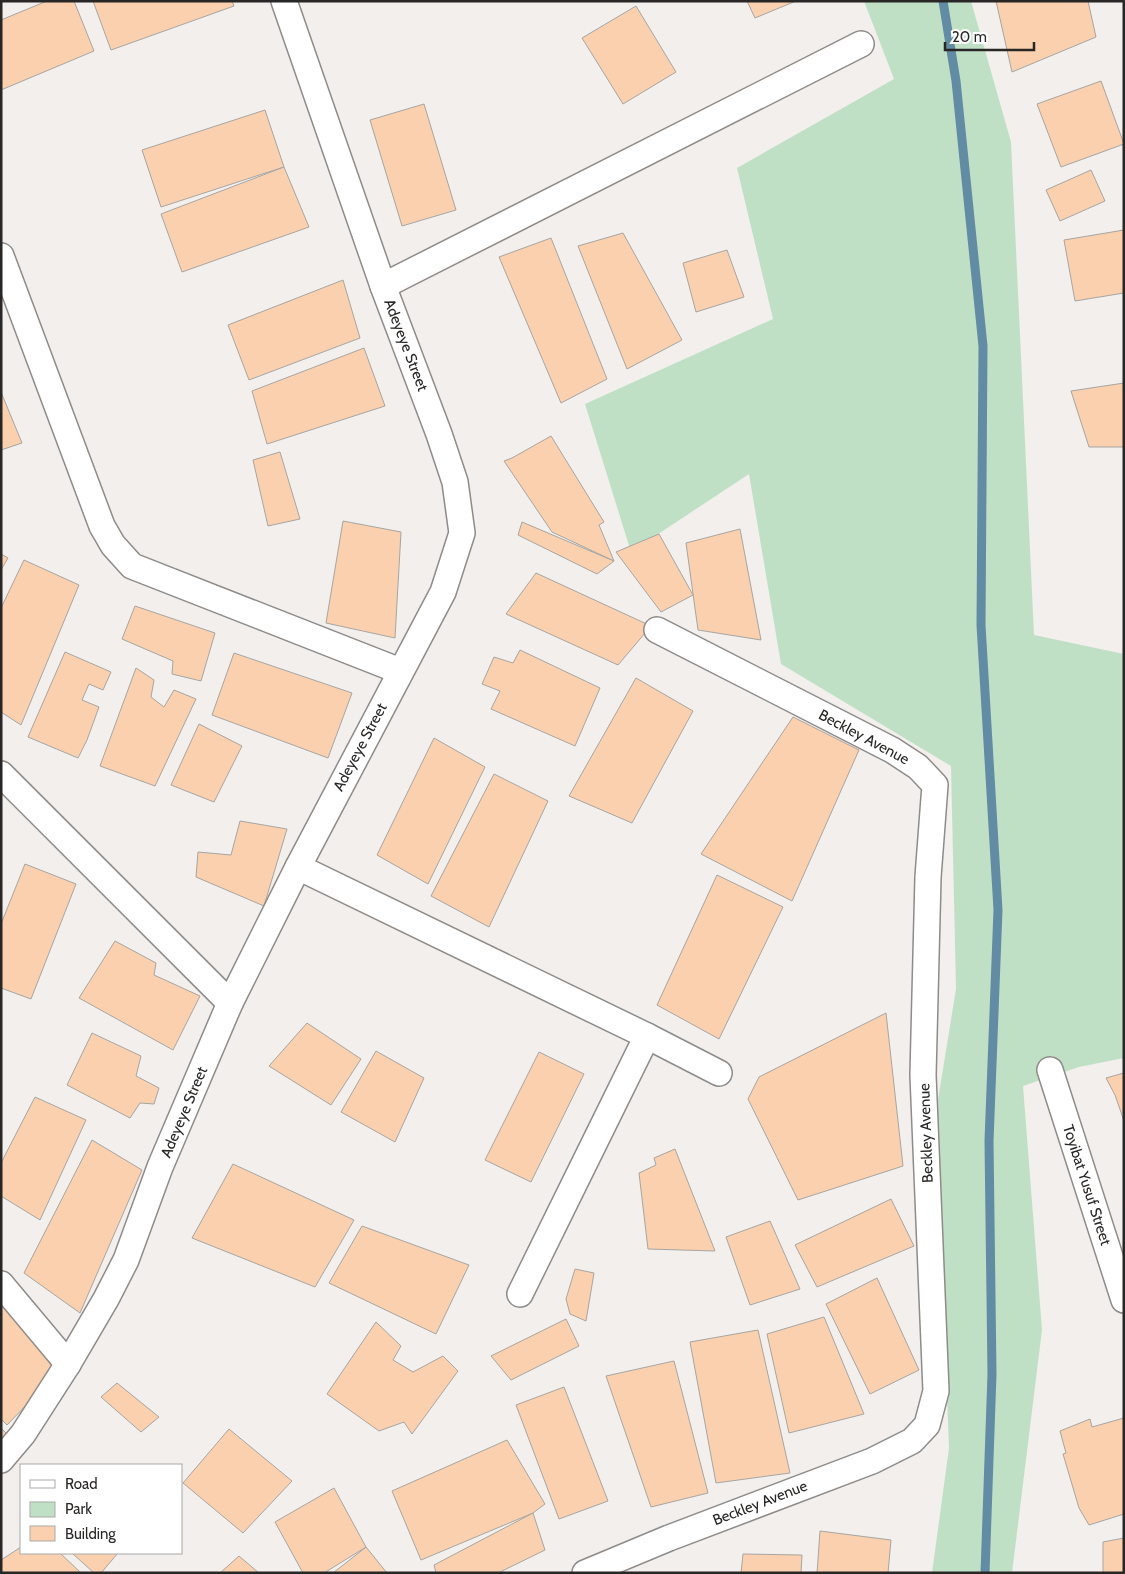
<svg xmlns="http://www.w3.org/2000/svg" width="1125" height="1574" font-family="Cabin,sans-serif">
	<rect width="100%" height="100%" fill="#f2efed"/>
	<polygon fill="#c0e0c6" points="864,1 971,1 1011,142 1034,635 1124,654 1124,1058 1079,1067 1023,1086 1042,1330 1012,1573 932,1573 949,1448 936,1112 956,989 951,766 781,664 749,474 631,552 585,404 773,319 737,168 894,79"/>
	<g fill="none" stroke-linecap="round" stroke-linejoin="round">
		<polyline stroke="#618ca4" stroke-width="9" points="943,1 956,81 983,346 981,625 998,910 989,1141 992,1374 985,1573"/>
	</g>
	<g fill="#fad0ae" stroke="#a7a5a2">
		<polygon points="47,1 74,1 94,51 1,90 1,20"/>
		<polygon points="93,1 232,1 234,6 111,50"/>
		<polygon points="747,1 796,1 755,18"/>
		<polygon points="996,1 1088,1 1096,37 1012,72"/>
		<polygon points="636,6 676,72 623,104 582,38"/>
		<polygon points="1101,81 1124,144 1061,167 1037,104"/>
		<polygon points="424,104 456,210 402,226 370,120"/>
		<polygon points="265,110 284,167 161,207 142,150"/>
		<polygon points="284,167 309,227 182,272 161,214"/>
		<polygon points="1091,170 1105,201 1060,221 1046,190"/>
		<polygon points="1124,230 1124,293 1075,301 1064,240"/>
		<polygon points="623,233 682,340 627,369 578,246"/>
		<polygon points="551,238 607,379 561,403 499,257"/>
		<polygon points="727,250 744,297 696,312 683,263"/>
		<polygon points="343,280 360,338 249,380 228,325"/>
		<polygon points="364,348 385,406 267,444 252,391"/>
		<polygon points="1124,383 1124,447 1089,447 1071,391"/>
		<polygon points="1,392 22,443 1,450"/>
		<polygon points="551,436 604,522 599,525 614,561 552,532 504,461 512,458"/>
		<polygon points="280,452 300,519 268,526 253,460"/>
		<polygon points="343,521 401,532 395,638 326,623"/>
		<polygon points="522,522 614,561 597,574 518,535"/>
		<polygon points="740,529 761,640 698,630 686,543"/>
		<polygon points="659,534 693,595 661,612 616,552"/>
		<polygon points="1,554 8,558 1,570"/>
		<polygon points="24,560 79,585 21,725 1,712 1,608"/>
		<polygon points="536,573 651,626 618,665 506,614"/>
		<polygon points="135,606 215,633 201,681 172,674 173,661 122,639"/>
		<polygon points="520,650 600,688 575,746 491,709 500,691 482,684 494,657 513,663"/>
		<polygon points="65,652 111,672 103,690 89,684 82,700 99,707 87,740 78,758 28,737"/>
		<polygon points="234,653 352,693 328,758 212,715"/>
		<polygon points="136,668 154,680 151,697 164,707 174,690 196,699 155,786 100,766"/>
		<polygon points="636,678 693,711 632,823 569,796"/>
		<polygon points="793,717 859,750 792,901 701,854"/>
		<polygon points="199,724 242,746 214,802 171,785"/>
		<polygon points="434,738 485,767 428,884 377,855"/>
		<polygon points="494,774 548,801 489,927 431,896"/>
		<polygon points="240,821 287,829 264,906 196,877 198,852 231,855"/>
		<polygon points="25,864 76,884 31,999 1,988 1,924"/>
		<polygon points="717,875 783,907 719,1039 657,1005"/>
		<polygon points="115,941 156,963 154,975 200,996 173,1050 79,998"/>
		<polygon points="886,1013 903,1166 798,1200 748,1099 759,1077"/>
		<polygon points="307,1023 361,1059 331,1105 269,1066"/>
		<polygon points="92,1033 141,1056 136,1076 159,1088 154,1104 140,1103 130,1118 67,1085"/>
		<polygon points="376,1051 424,1078 395,1142 341,1112"/>
		<polygon points="539,1052 584,1074 531,1182 485,1160"/>
		<polygon points="1124,1073 1124,1121 1115,1095 1106,1078"/>
		<polygon points="35,1097 86,1120 40,1220 1,1196 1,1163"/>
		<polygon points="92,1140 142,1170 80,1313 24,1273"/>
		<polygon points="675,1149 715,1251 648,1249 639,1173 656,1165 654,1158"/>
		<polygon points="233,1164 354,1220 315,1287 192,1238"/>
		<polygon points="891,1199 914,1246 817,1287 795,1245"/>
		<polygon points="770,1221 800,1289 750,1305 726,1237"/>
		<polygon points="362,1226 469,1265 436,1334 329,1283"/>
		<polygon points="575,1269 594,1273 586,1321 570,1314 566,1299"/>
		<polygon points="877,1278 919,1370 870,1394 826,1304"/>
		<polygon points="1,1301 60,1370 7,1425 1,1419"/>
		<polygon points="824,1317 864,1414 789,1433 767,1334"/>
		<polygon points="566,1319 579,1346 511,1380 491,1356"/>
		<polygon points="376,1322 401,1346 393,1360 413,1372 443,1356 458,1371 412,1434 404,1422 379,1431 327,1394"/>
		<polygon points="758,1330 790,1473 716,1483 690,1342"/>
		<polygon points="674,1361 708,1493 651,1507 606,1376"/>
		<polygon points="117,1383 159,1417 141,1432 101,1397"/>
		<polygon points="564,1387 608,1501 559,1519 516,1405"/>
		<polygon points="1124,1418 1124,1514 1089,1525 1079,1508 1063,1454 1066,1453 1060,1431 1090,1419 1092,1427"/>
		<polygon points="1,1428 7,1434 1,1440"/>
		<polygon points="229,1429 292,1481 243,1533 183,1483"/>
		<polygon points="507,1440 545,1504 533,1513 421,1560 392,1491"/>
		<polygon points="334,1488 366,1547 324,1573 303,1573 275,1522"/>
		<polygon points="533,1513 545,1550 498,1573 436,1573 434,1565"/>
		<polygon points="820,1531 891,1540 888,1573 817,1573"/>
		<polygon points="1124,1538 1124,1573 1103,1573 1103,1542"/>
		<polygon points="21,1547 21,1553 60,1553 81,1573 1,1573 1,1560"/>
		<polygon points="366,1547 387,1573 333,1573"/>
		<polygon points="72,1553 118,1553 101,1573 94,1573"/>
		<polygon points="743,1554 802,1555 801,1573 741,1573"/>
		<polygon points="239,1556 259,1573 220,1573"/>
	</g>
	<g fill="none" stroke-linecap="round" stroke-linejoin="round">
		<defs>
			<g id="street">
				<polyline points="1,256 102,526 113,545 132,566 400,671"/>
				<polyline points="383,286 861,44"/>
				<polyline points="1,774 230,1003"/>
				<polyline points="298,867 647,1036 719,1073"/>
				<polyline points="1050,1070 1124,1300"/>
				<polyline points="1,1284 68,1364"/>
				<polyline points="520,1294 647,1036"/>
				<polyline points="1,1460 23,1434 68,1364 106,1299 126,1260 160,1167 230,1003 298,867 443,592 462,533 455,482 439,434 383,286 284,1"/>
				<polyline points="585,1573 669,1538 872,1461 912,1441 927,1425 936,1391 923,1075 928,877 935,785 918,767 892,750 657,630"/>
			</g>
		</defs>
		<use href="#street" stroke="#8e8b89" stroke-width="28"/>
		<use href="#street" stroke="#fff" stroke-width="25"/>
	</g>
	<g text-anchor="middle" dominant-baseline="central" stroke-width="4" stroke-linejoin="round" paint-order="stroke">
		<g font-size="15" fill="#282726" stroke="#fff">
			<text transform="translate(406 345) rotate(69)">Adeyeye Street</text>
			<text transform="translate(864 737) rotate(28)">Beckley Avenue</text>
			<text transform="translate(360 747) rotate(-62)">Adeyeye Street</text>
			<text transform="translate(184 1112) rotate(-67)">Adeyeye Street</text>
			<text transform="translate(926 1133) rotate(-92)">Beckley Avenue</text>
			<text transform="translate(1087 1185) rotate(72)">Toyibat Yusuf Street</text>
			<text transform="translate(760 1503) rotate(-21)">Beckley Avenue</text>
		</g>
	</g>
	<rect width="1125" height="1574" fill="none" stroke="#282726" stroke-width="5"/>
	<rect x="20" y="1464" width="162" height="90" fill="#ffffff" stroke="#a9a9a8"/>
	<rect x="30" y="1480" width="25" height="8" fill="#ffffff" stroke="#a9a9a8"/>
	<text x="65" y="1489" font-size="15" fill="#282726">Road</text>
	<rect x="30" y="1502" width="25" height="15" fill="#c0e0c6" stroke="#a9a9a8"/>
	<text x="65" y="1514" font-size="15" fill="#282726">Park</text>
	<rect x="30" y="1526" width="25" height="15" fill="#fad0ae" stroke="#a9a9a8"/>
	<text x="65" y="1539" font-size="15" fill="#282726">Building</text>
	<path d="M945 42v8h89v-8" fill="none" stroke="#282726" stroke-width="2.5"/>
	<text x="952" y="42" font-size="15" fill="#282726" stroke="#ffffff" stroke-width="4" paint-order="stroke">20 m</text>
</svg>
